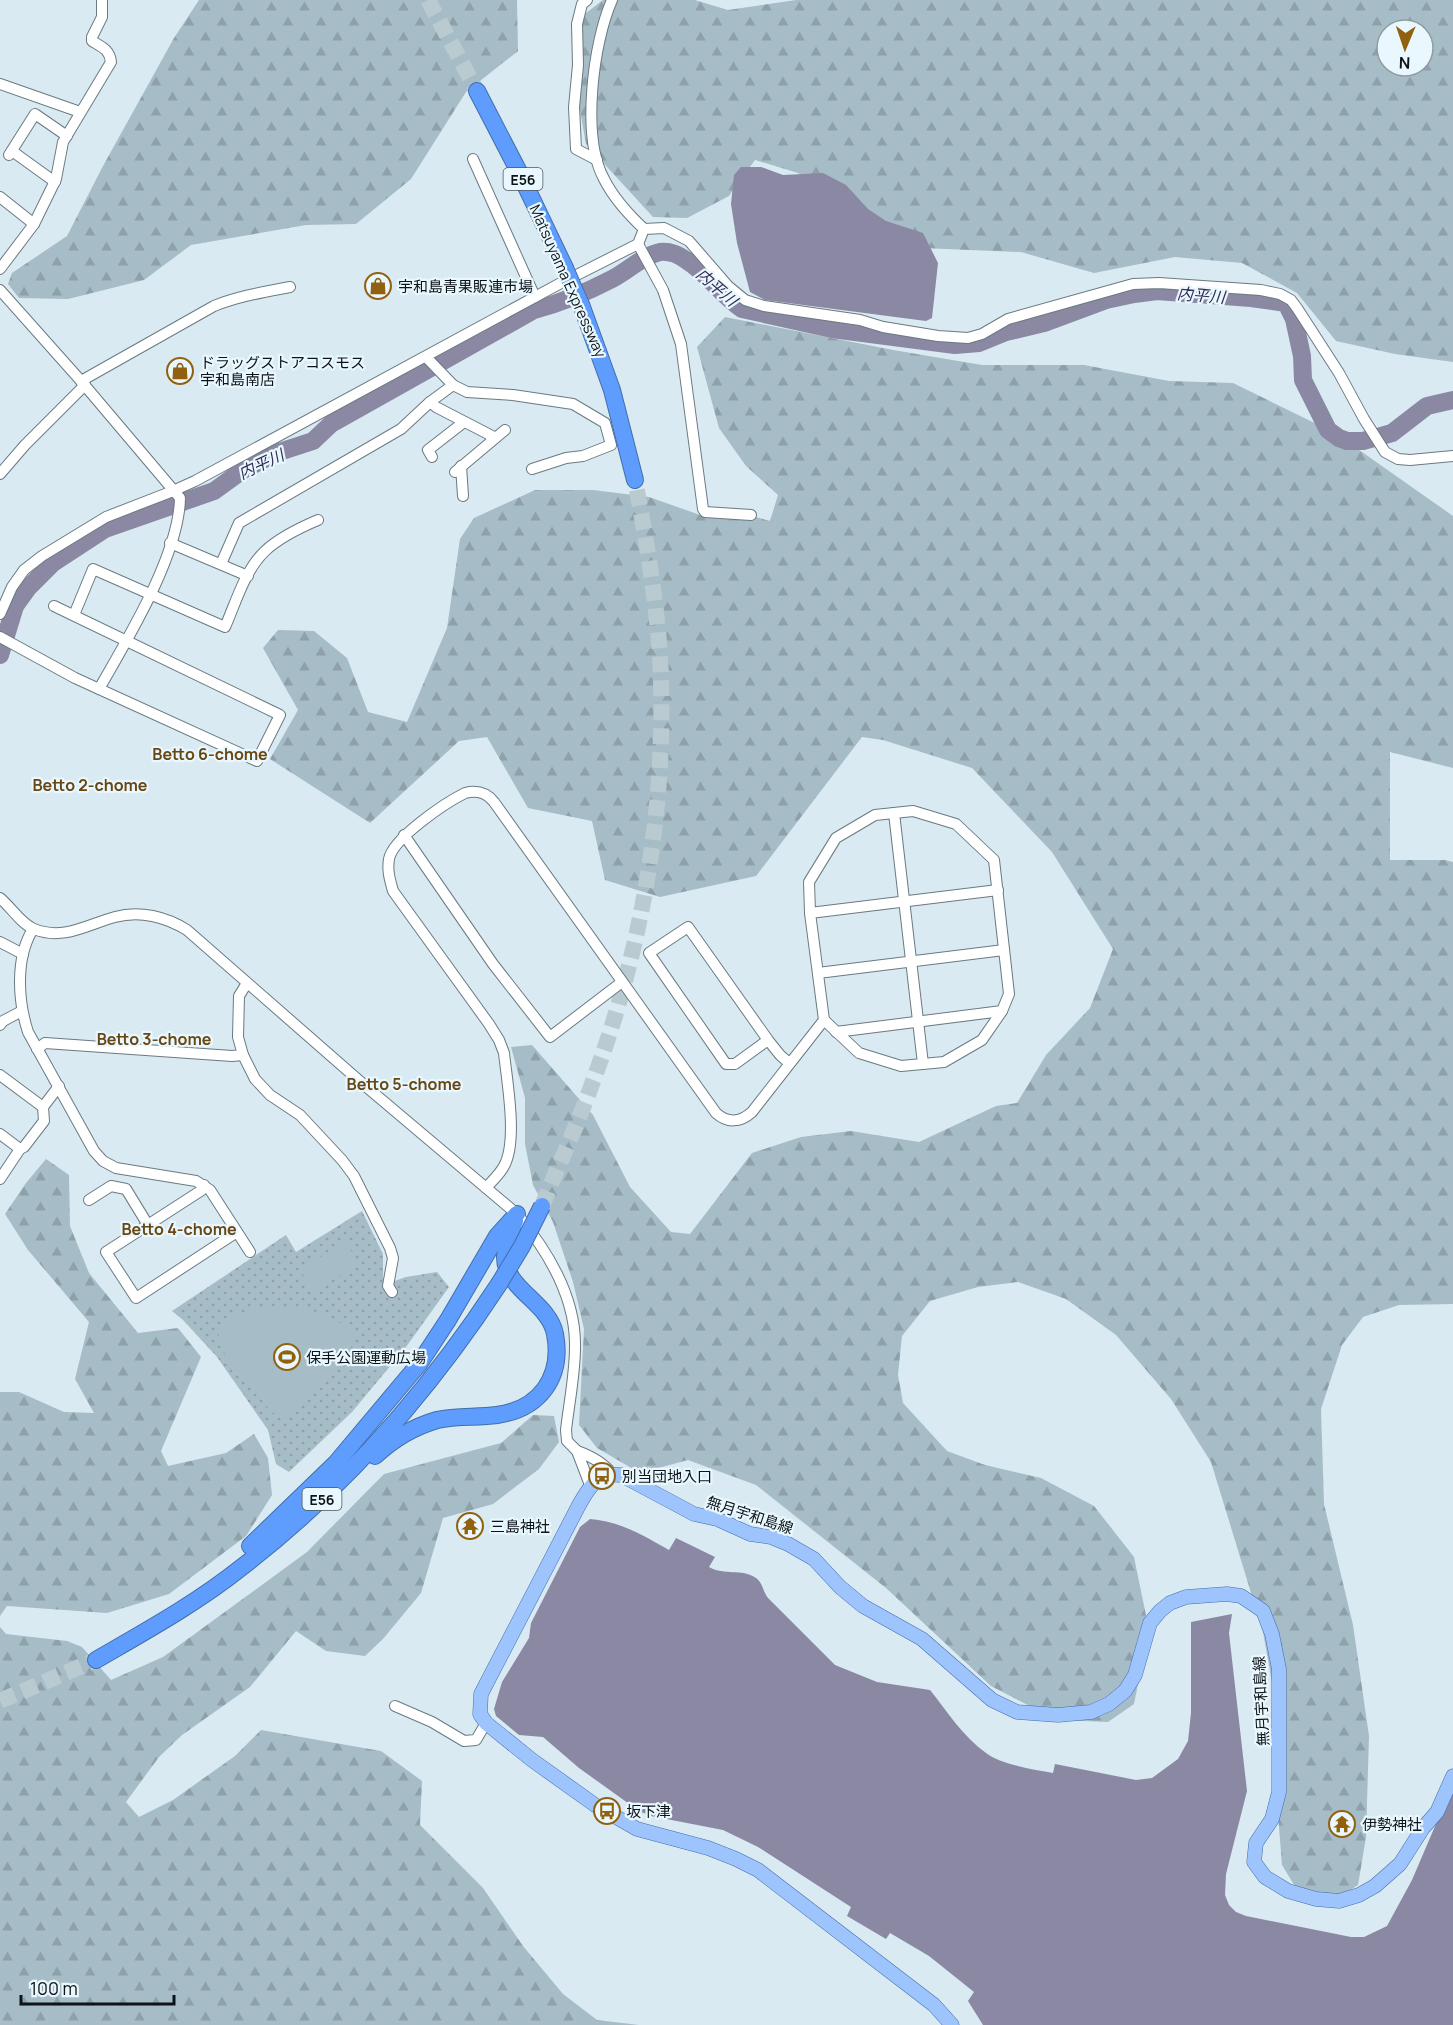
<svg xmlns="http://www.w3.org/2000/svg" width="1453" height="2025" font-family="Manrope,'Noto Sans JP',sans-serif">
	<defs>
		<pattern id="forest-firs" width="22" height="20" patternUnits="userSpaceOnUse" patternTransform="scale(1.5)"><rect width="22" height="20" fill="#a6bcc7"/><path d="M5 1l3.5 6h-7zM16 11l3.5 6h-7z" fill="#8ea1aa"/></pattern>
		<pattern id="park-dots" width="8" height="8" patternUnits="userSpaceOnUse" patternTransform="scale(1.5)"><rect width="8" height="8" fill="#a6bcc7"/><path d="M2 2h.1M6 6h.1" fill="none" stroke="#8ea1aa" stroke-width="1.8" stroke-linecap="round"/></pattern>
	</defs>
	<rect width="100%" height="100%" fill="#d9eaf2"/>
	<g fill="url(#forest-firs)" fill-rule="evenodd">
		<polygon points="199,0 517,0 518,51 466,92 411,179 356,224 306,225 191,245 144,280 68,299 19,298 8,284 12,273 67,236 103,166 174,38"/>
		<path d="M603,0H695L728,10L796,0H1453V362L1395,354L1336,341L1297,293L1242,263L1175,257L1094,273L1021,252L922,248L798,173L755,160L729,196L687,218L653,217L586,144L572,66L582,16ZM1387,30H1423V66H1387Z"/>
		<polygon points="725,317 893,350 982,365 1084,365 1169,381 1233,383 1335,433 1453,516 1453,768 1390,752 1390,860 1445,860 1453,862 1453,1304 1399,1305 1363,1317 1342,1345 1321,1409 1324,1504 1353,1625 1369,1736 1366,1837 1358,1885 1326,1906 1302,1898 1282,1865 1277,1802 1273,1688 1263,1632 1211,1462 1171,1399 1116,1335 1066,1299 1018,1282 978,1287 930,1301 902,1336 898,1375 903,1403 947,1451 985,1465 1041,1478 1094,1506 1134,1557 1149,1630 1134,1704 1108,1722 1057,1720 991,1686 886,1588 756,1485 688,1460 640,1473 597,1448 579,1425 584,1329 573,1282 553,1222 533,1185 525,1144 525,1098 511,1047 532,1045 593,1115 630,1187 671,1232 690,1234 752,1153 801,1137 851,1131 919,1142 996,1106 1017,1103 1046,1055 1090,1008 1113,949 1052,852 972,768 883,740 862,737 756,876 660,897 605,880 592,821 528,808 487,737 459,741 370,823 270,759 298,710 263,648 278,630 314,631 347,658 368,712 407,722 447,628 460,539 474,518 535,490 593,490 649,497 703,516 748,515 770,521 778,495 746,466 719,428 697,347"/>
		<polygon points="46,1159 69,1175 70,1226 89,1273 138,1333 178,1328 201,1357 161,1451 168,1466 226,1453 254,1434 268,1458 272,1495 246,1536 169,1594 107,1613 7,1606 0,1616 0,1392 19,1392 64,1412 94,1413 75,1379 89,1322 28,1250 5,1214 26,1183"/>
		<polygon points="533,1415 554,1416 559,1442 539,1469 493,1504 443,1518 421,1593 383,1639 365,1656 326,1651 296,1631 250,1687 182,1735 159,1757 126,1802 139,1817 173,1800 235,1756 261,1730 381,1751 422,1781 420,1825 483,1888 523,1946 563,1994 597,2020 639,2025 0,2025 0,1627 6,1634 67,1641 82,1647 111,1680 163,1657 307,1552 384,1474 501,1443"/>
	</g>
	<polygon fill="url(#park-dots)" points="362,1211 383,1254 383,1285 406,1277 437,1272 449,1287 406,1347 352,1412 289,1472 276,1464 268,1430 217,1357 183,1320 172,1311 286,1235 296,1252"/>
	<g fill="#a6bcc7">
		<polygon points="345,1241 359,1263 314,1292 300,1270"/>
		<path d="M272,1306C305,1308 335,1311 356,1339L342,1363L287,1414L272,1413L223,1351L217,1328C235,1315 250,1309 272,1306Z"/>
	</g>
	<g fill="#8a88a3">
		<polygon points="741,167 761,167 783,175 823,173 846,185 868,209 886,221 923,233 938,263 932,318 926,321 765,300 750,292 737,243 731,204 734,175"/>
		<path d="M590,1519C620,1521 644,1536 669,1550L676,1538L715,1557L709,1567C725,1576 741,1568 756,1578C763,1583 763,1592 768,1598L835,1665L877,1682L930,1690C947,1711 963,1737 986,1753C1000,1764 1034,1770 1053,1773L1055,1764L1136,1780L1152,1778L1178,1759L1188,1741L1191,1713V1622L1232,1614L1229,1633L1247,1791L1226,1874L1225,1895L1229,1905L1236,1912L1246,1916L1351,1937H1364L1387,1926L1412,1880L1453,1784V2025H983L968,2001L974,1992L929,1956L890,1933L886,1939L847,1916L851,1907L758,1847L723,1830L651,1816L639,1811L579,1768L543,1737L519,1735L496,1716L494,1709L502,1682L529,1638L531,1623L580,1527Z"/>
	</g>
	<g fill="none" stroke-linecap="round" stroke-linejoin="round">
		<path stroke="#8a88a3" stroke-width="18" d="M0,655L15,606L28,588L53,563L105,529L214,491L243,470L276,453L313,441L331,424L534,310C561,303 587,292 612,279C628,271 642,256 660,252C670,251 679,255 686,260C707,273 721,295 742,309L832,329L955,345L979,343L1006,332L1044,323L1106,300L1134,294L1157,291L1251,298L1286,303L1294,319L1302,356L1303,380L1328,430L1339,438L1347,441H1363L1392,433L1427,406L1453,400"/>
		<g stroke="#bacad1" stroke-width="16" stroke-dasharray="16 8" stroke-linecap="butt">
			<polyline points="428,0 477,91"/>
			<path d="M542,1206C558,1166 577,1126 592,1084C643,948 668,801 660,656C656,597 646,538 635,480"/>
			<polyline points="0,1701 96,1660"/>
		</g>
		<defs>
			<g id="minor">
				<polyline points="587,0 582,4 577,24 578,65 574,107 576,149 597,160"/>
				<path d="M612,0C593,43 581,137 604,179C614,199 628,214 644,229L664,228L689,241L728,286L745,300L764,306L860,320L883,327L938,336L968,338L982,334L1008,319L1133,284L1159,283L1261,290L1280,294L1291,300L1297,308L1339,373L1364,419L1385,452L1398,459L1410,460L1453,456"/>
				<polyline points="0,84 80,112"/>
				<polyline points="12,151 55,182"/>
				<polyline points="9,155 35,114 67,136"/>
				<polyline points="473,159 535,297"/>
				<polyline points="0,197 34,224"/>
				<polyline points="638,244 663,290 681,344 703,509 705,512 751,515"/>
				<path d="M0,269L34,224L56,179L63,142L111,62C110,50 102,47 92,41V37L102,17V0"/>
				<path d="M0,290L81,381L180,498C179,555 128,638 99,689"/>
				<polyline points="426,357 453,385 430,402"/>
				<path d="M81,381L214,306C239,296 264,292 290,287"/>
				<polyline points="453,385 467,392 513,395 573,404 605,423 611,445 583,456 566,458 532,469"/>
				<polyline points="432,457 428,450 464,422"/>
				<polyline points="461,466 463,496"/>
				<polyline points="455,472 505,430"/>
				<polyline points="0,474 25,445 85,385"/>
				<polyline points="170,543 248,576"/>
				<polyline points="221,564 239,523 401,429 430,402 436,407 494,437"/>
				<polyline points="0,614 12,587 24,570 42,556 106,517 173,491 195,481 559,284 638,244 644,229"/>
				<path d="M74,615L93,569L225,627C236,602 245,570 265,551C280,537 299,528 318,520"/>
				<polyline points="0,637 75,678 257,761 280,715 54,606"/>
				<polygon points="913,811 956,824 994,860 1009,994 1002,1011 982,1040 944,1062 901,1066 859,1053 824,1020 810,913 809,882 836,838 875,815"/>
				<polyline points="894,813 923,1064"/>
				<polyline points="404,835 493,964 550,1037 622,982"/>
				<path d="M0,898C11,907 21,924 34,929C64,941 88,924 115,917C140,910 166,917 187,930L363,1084L517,1214C547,1250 576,1298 575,1347C575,1375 569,1403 566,1430L567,1441L577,1451"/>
				<polyline points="810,913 998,890"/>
				<path d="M33,929C15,958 18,1001 28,1032L94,1151L103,1161L116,1168L196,1181L210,1190L250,1252"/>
				<polyline points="0,942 23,954"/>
				<polyline points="818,973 1004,950"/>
				<polyline points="247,983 239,996 238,1037 243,1055 255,1079 270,1095 300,1115 342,1160 354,1176 390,1248 393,1258 388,1286 392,1292"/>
				<polyline points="0,1025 3,1021 22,1011"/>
				<polyline points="836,1032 1002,1011"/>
				<polyline points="768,1040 735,1064 726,1064 649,953 688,927 768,1040 780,1055 789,1063"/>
				<polyline points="37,1049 45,1043 232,1056 243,1055"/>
				<polyline points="0,1075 43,1107"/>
				<polyline points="0,1134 20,1149"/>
				<polyline points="0,1179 20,1149 24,1147 44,1121 43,1107 59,1086"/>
				<polyline points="204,1185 202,1190 106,1252 136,1298 237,1232"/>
				<path d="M486,1188C492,1181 500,1174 504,1166C518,1141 507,1082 504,1053L499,1040L489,1024L393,891C390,880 387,871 389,859C393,838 445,803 465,793C477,790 486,792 494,802L716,1113C727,1123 740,1123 752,1112L824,1020"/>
				<polyline points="89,1200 111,1186 126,1189 148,1225"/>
				<path d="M590,1485L577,1451C591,1456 603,1462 612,1474"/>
				<polyline points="395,1706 432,1722 464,1741 476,1740 486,1723"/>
			</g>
			<path id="major" d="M952,2025L934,2005L758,1870L736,1859L708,1848L637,1829L595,1805L532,1760L486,1723L480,1714L481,1694L579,1505C589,1487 598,1472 621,1475L694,1514L717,1519L750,1534L771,1537L788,1544L814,1559L840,1587L863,1606L922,1639L992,1700L1017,1712L1058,1715L1091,1712L1109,1704L1125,1691L1135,1675L1150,1623L1160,1611L1170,1603L1186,1597L1227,1594L1241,1596L1263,1611L1272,1634L1279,1669V1792L1272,1819L1256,1843L1254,1862L1265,1877L1288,1891L1316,1899L1339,1901L1359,1895L1375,1886L1400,1864L1423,1828L1437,1812L1453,1776"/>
			<g id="highway">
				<polyline points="477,91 520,174 565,268"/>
				<polyline points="582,307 612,390 635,480"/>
				<path d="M375,1456C393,1439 413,1427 437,1420C457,1415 477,1418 497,1415C540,1409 563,1377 555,1334C549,1302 504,1289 505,1256C506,1245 511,1232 515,1221"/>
				<polyline points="250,1546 336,1463 419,1364 448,1320 497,1236 517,1214"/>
				<path d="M96,1660C146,1631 197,1603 242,1567C343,1489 429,1391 499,1284"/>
			</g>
		</defs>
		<use href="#minor" stroke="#6a7a81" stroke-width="12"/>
		<use href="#major" stroke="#426dac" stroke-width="15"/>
		<use href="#highway" stroke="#426dac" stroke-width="18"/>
		<use href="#minor" stroke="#fff" stroke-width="10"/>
		<use href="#major" stroke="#9ec4fe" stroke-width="14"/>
		<use href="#highway" stroke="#5e9dfd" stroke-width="16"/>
		<defs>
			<g id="highway-bridge">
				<polyline points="565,268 582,307"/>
				<polyline points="499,1284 522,1246 542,1206"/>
			</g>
		</defs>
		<use href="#highway-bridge" stroke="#426dac" stroke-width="18" stroke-linecap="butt"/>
		<use href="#highway-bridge" stroke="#5e9dfd" stroke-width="16"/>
	</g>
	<defs>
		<symbol id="shop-ring" viewBox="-11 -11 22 22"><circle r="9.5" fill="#e9f7fe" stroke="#91610f" stroke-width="1.5"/><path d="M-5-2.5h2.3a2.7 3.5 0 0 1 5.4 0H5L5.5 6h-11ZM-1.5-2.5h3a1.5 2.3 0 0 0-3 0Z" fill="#91610f"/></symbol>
		<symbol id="stadium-ring" viewBox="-11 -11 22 22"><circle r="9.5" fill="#e9f7fe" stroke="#91610f" stroke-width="1.5"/><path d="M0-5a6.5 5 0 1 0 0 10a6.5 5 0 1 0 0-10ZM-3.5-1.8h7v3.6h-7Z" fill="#91610f"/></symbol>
		<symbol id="bus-ring" viewBox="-11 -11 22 22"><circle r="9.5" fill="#e9f7fe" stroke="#91610f" stroke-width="1.5"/><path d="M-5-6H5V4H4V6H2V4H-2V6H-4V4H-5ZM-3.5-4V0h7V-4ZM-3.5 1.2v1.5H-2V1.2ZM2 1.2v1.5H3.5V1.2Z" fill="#91610f"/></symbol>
		<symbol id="temple-ring" viewBox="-11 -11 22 22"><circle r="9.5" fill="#e9f7fe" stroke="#91610f" stroke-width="1.5"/><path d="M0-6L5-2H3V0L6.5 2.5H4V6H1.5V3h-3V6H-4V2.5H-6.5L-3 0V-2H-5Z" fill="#91610f"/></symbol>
	</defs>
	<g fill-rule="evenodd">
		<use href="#shop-ring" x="363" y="271" width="30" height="30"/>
		<use href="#shop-ring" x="165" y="356" width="30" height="30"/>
		<use href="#stadium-ring" x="272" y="1342" width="30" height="30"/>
		<use href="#bus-ring" x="587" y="1461" width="30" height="30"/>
		<use href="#temple-ring" x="455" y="1511" width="30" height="30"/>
		<use href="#bus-ring" x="592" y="1796" width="30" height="30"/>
		<use href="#temple-ring" x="1327" y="1809" width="30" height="30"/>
	</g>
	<g text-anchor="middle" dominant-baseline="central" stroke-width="4.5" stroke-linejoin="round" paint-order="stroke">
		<g fill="#e9f7fe" stroke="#4f575c" stroke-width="1.5">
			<rect x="503.5" y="168" width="39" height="22" rx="4.5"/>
			<rect x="302.5" y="1488" width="39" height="22" rx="4.5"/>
		</g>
		<g font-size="14" font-weight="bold" fill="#0d1316">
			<text x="523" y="179">E56</text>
			<text x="322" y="1499">E56</text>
		</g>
		<g font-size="15" fill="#0d1316" stroke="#e9f7fe">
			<text transform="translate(568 281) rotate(66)">Matsuyama Expressway</text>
			<text transform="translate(750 1515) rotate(18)">無月宇和島線</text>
			<text transform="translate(1261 1701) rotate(-93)">無月宇和島線</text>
		</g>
		<g font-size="15" fill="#0d1316" stroke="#e9f7fe" text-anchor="start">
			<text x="398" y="286">宇和島青果販連市場</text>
			<text x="200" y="362">ドラッグストアコスモス<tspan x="200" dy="17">宇和島南店</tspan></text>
			<text x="306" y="1357">保手公園運動広場</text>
			<text x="622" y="1476">別当団地入口</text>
			<text x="490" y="1526">三島神社</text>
			<text x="626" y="1811">坂下津</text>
			<text x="1362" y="1824">伊勢神社</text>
		</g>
		<g font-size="16" font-style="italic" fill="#322c54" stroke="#e9f7fe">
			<text transform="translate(717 287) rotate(41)">内平川</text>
			<text transform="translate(1201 295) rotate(5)">内平川</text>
			<text transform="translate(261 464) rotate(-25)">内平川</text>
		</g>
		<g font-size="16" font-weight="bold" fill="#694713" stroke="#e9f7fe">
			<text x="210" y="754">Betto 6-chome</text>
			<text x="90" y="785">Betto 2-chome</text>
			<text x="154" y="1039">Betto 3-chome</text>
			<text x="404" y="1084">Betto 5-chome</text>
			<text x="179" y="1229">Betto 4-chome</text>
		</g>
	</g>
	<g transform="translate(1405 48) rotate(182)"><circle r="28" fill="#e9f7fe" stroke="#919ca1" stroke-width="1.5"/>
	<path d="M0-4.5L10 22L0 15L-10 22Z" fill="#91610f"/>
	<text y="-9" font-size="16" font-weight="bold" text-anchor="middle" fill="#0d1316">N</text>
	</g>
	<path d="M21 1995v9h153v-9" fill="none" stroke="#0d1316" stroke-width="3"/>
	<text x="30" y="1995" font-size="18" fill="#0d1316" stroke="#e9f7fe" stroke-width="4.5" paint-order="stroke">100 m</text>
</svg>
